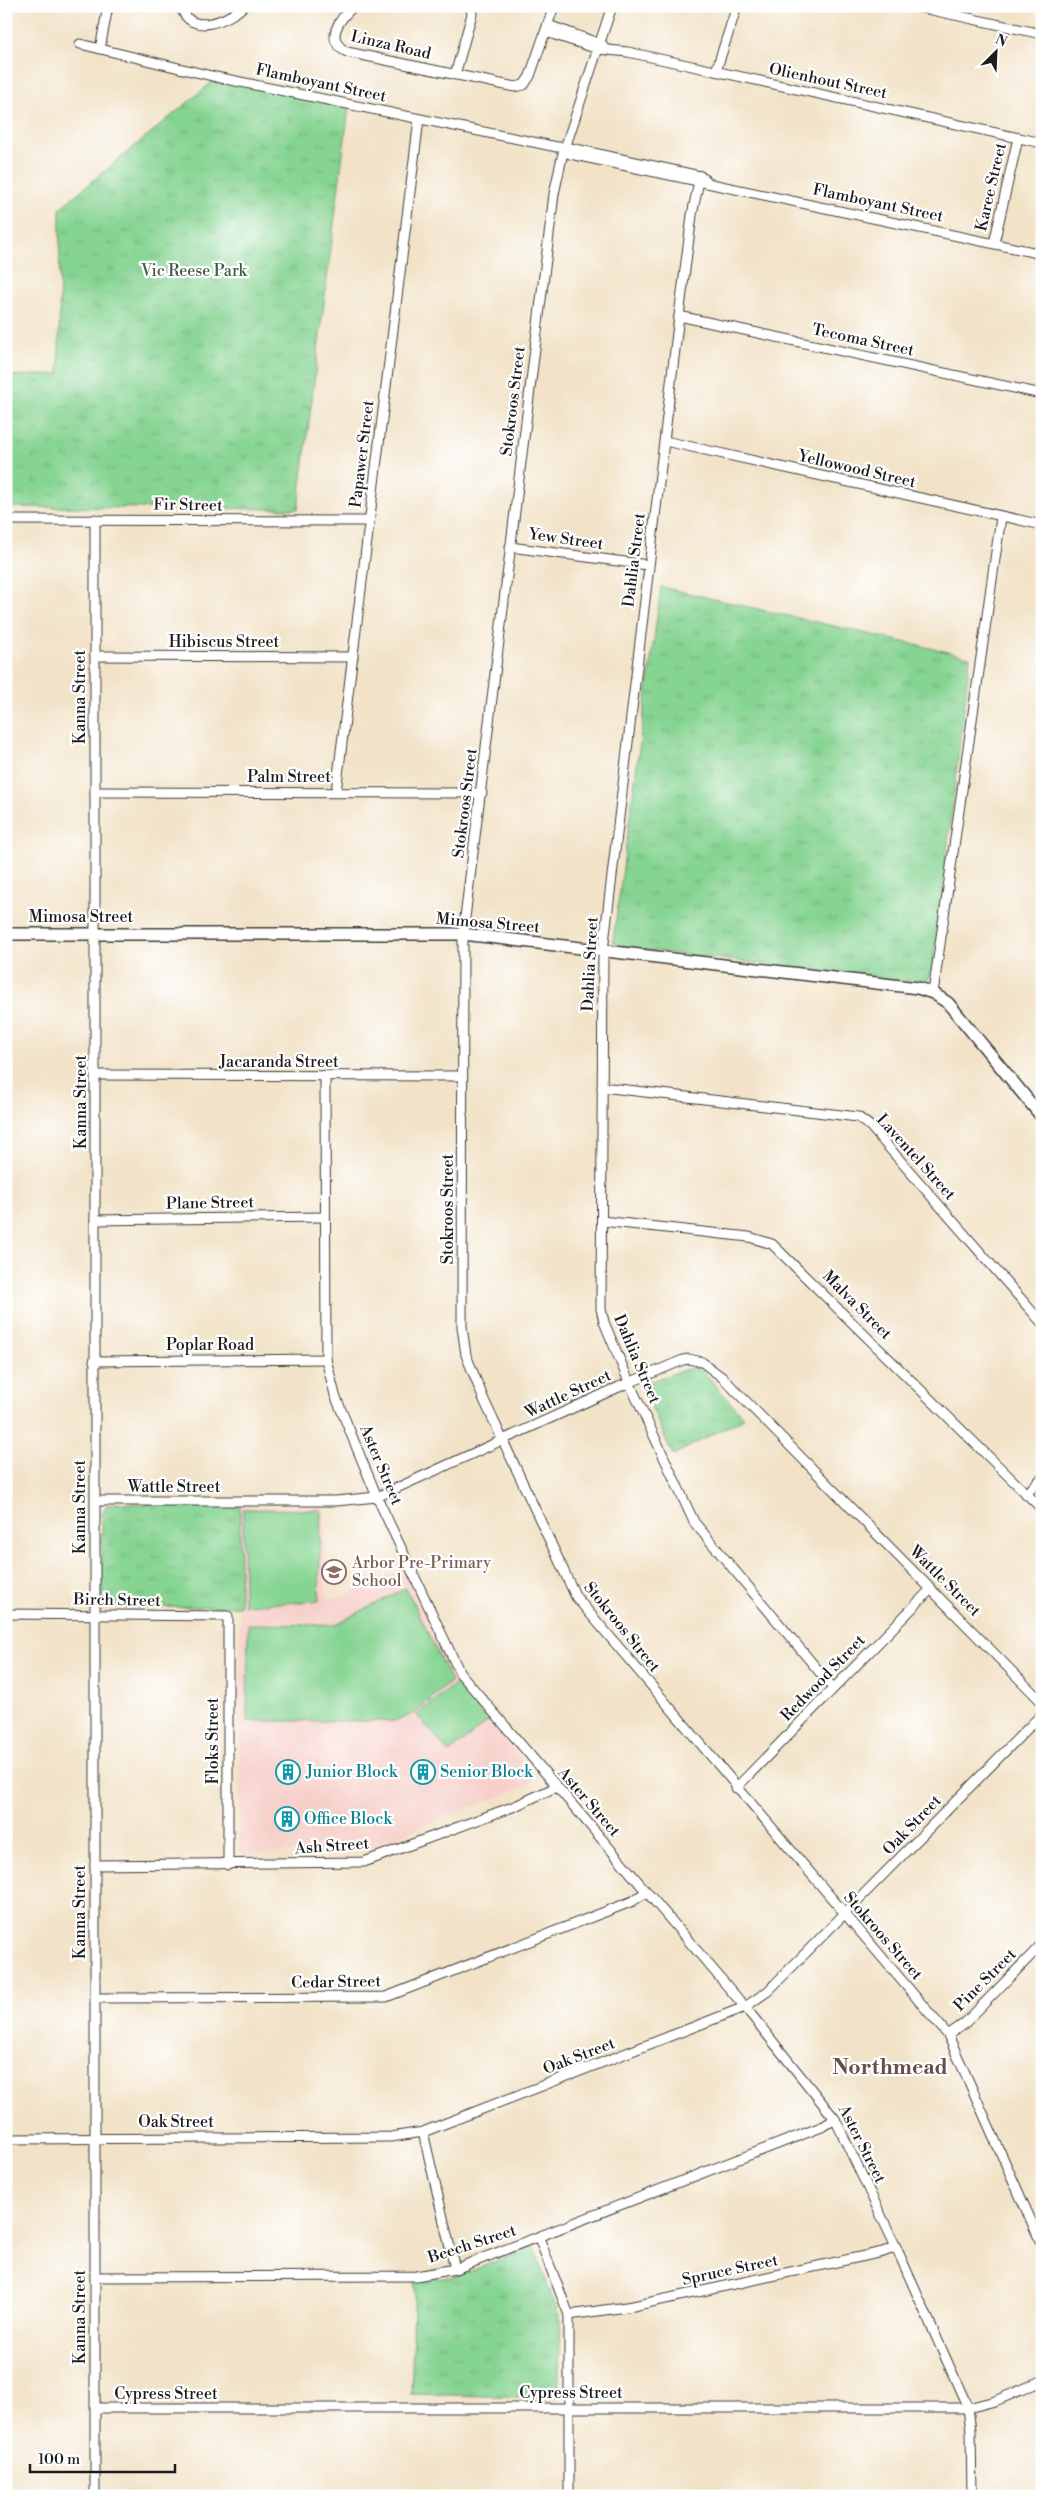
<svg xmlns="http://www.w3.org/2000/svg" width="1048" height="2502" font-family="'Libre Bodoni',serif">
	<defs>
		<pattern id="grass-tufts" width="24" height="20" patternUnits="userSpaceOnUse" patternTransform="scale(1.25)"><rect width="24" height="20" fill="#86d492"/><path d="M3 7l-1-3M5 7V3M7 7l1-3M15 17l-1-3M17 17v-4M19 17l1-3" fill="none" stroke="#73b57d"/></pattern>
	</defs>
	<rect width="100%" height="100%" fill="#fff"/>
	<filter id="ink" filterUnits="userSpaceOnUse"><feTurbulence type="fractalNoise" baseFrequency=".02" numOctaves="2"/><feDisplacementMap in="SourceGraphic" scale="10" xChannelSelector="R" yChannelSelector="G"/><feConvolveMatrix kernelMatrix="1 2 1 2 8 2 1 2 1" color-interpolation-filters="sRGB"/></filter>
	<filter id="wash" filterUnits="userSpaceOnUse"><feTurbulence type="fractalNoise" baseFrequency=".0096" numOctaves="4" result="noise"/><feDisplacementMap in="SourceGraphic" scale="20" xChannelSelector="R" yChannelSelector="G"/><feGaussianBlur stdDeviation="1.12" result="paint"/><feColorMatrix in="noise" values="0 0 0 0 0 0 0 0 0 0 0 0 0 0 0 0 0 1.4 0 .05"/><feComposite in="paint" operator="in"/></filter>
	<g filter="url(#wash)">
		<rect width="100%" height="100%" fill="#f2e3c8"/>
		<polygon fill="#f7d0ca" points="240,1506 324,1507 326,1599 348,1594 405,1568 453,1679 534,1774 531,1784 365,1849 240,1854"/>
		<g fill="url(#grass-tufts)" stroke="#517857">
			<polygon points="217,78 349,106 298,509 6,507 6,376 59,374 60,208"/>
			<polygon points="661,587 970,657 933,969 929,979 924,983 620,947 613,941"/>
			<polygon points="690,1368 703,1371 744,1418 673,1455 645,1393 648,1382"/>
			<polygon points="115,1503 240,1506 240,1606 125,1608 112,1605 102,1598 102,1515 106,1506"/>
			<polygon points="534,2247 561,2321 558,2398 411,2394 415,2279 452,2278"/>
		</g>
		<g fill="#86d492" stroke="#517857">
			<polygon points="243,1509 321,1510 319,1601 244,1605"/>
			<polygon points="406,1588 451,1681 414,1714 395,1721 247,1721 248,1624 334,1625"/>
			<polygon points="456,1683 488,1721 449,1753 417,1715"/>
		</g>
	</g>
	<g filter="url(#ink)">
		<g fill="none" stroke-linecap="round" stroke-linejoin="round">
			<defs>
				<g id="minor">
					<path d="M181,6C189,38 229,20 244,6"/>
					<path d="M354,6C340,18 323,40 347,52L515,87L524,85L530,76L554,6"/>
					<polyline points="612,6 562,157 554,194 463,934 462,1327 466,1355 484,1400 576,1597 948,2035 1042,2245"/>
					<polyline points="913,6 1042,34"/>
					<polyline points="548,25 603,45"/>
					<polyline points="546,32 598,49 628,52 1042,143"/>
					<polyline points="80,44 216,77 557,147 566,147 700,176 708,182"/>
					<polyline points="100,49 108,6"/>
					<polyline points="716,71 737,6"/>
					<polyline points="455,75 472,14 470,6"/>
					<polyline points="570,154 1042,254"/>
					<polyline points="700,176 692,215 679,316 603,951 601,1309 604,1322 629,1382 694,1522 833,1688"/>
					<polyline points="994,243 1018,138"/>
					<polyline points="679,316 1042,394"/>
					<polyline points="665,441 1042,525"/>
					<polyline points="95,519 95,2496"/>
					<polyline points="6,520 369,521"/>
					<polyline points="510,547 648,565"/>
					<polyline points="95,656 353,657"/>
					<polyline points="95,792 482,793"/>
					<polyline points="336,792 419,119"/>
					<polyline points="933,993 1001,517"/>
					<polyline points="96,1075 462,1076"/>
					<polyline points="325,1077 326,1359 335,1395 377,1497 460,1673 745,2007 835,2119 896,2247 968,2408 971,2431 972,2496"/>
					<polyline points="602,1087 858,1117 870,1126 1042,1323"/>
					<polyline points="95,1220 325,1217"/>
					<polyline points="602,1221 749,1237 772,1244 1042,1509"/>
					<polyline points="94,1361 326,1359"/>
					<polyline points="1026,1494 1042,1478"/>
					<polyline points="96,1501 336,1501 377,1497 619,1387 683,1360 689,1359 702,1362 723,1378 1042,1702"/>
					<polyline points="6,1614 228,1616 228,1865"/>
					<polyline points="736,1788 931,1589"/>
					<polyline points="95,1865 364,1862 515,1806 556,1787"/>
					<polyline points="95,1998 386,1997 633,1901 646,1892"/>
					<polyline points="948,2035 965,2023 1042,1944"/>
					<polyline points="423,2132 455,2269"/>
					<polyline points="6,2139 391,2137 423,2132 745,2007 768,1991 1042,1714"/>
					<polyline points="539,2238 569,2315 569,2496"/>
					<polyline points="95,2277 416,2276 455,2269 824,2126 835,2119"/>
					<polyline points="569,2315 633,2306 883,2252 896,2247"/>
					<polyline points="96,2408 968,2408 995,2401 1042,2381"/>
				</g>
				<polyline id="tertiary" points="6,934 463,934 918,988 933,993 948,1003 1042,1117"/>
			</defs>
			<use href="#minor" stroke="#3c3a36" stroke-width="11"/>
			<use href="#tertiary" stroke="#3c3a36" stroke-width="14"/>
			<use href="#minor" stroke="#fff" stroke-width="9"/>
			<use href="#tertiary" stroke="#fff" stroke-width="11"/>
		</g>
	</g>
	<defs>
		<symbol id="school-ring" viewBox="-11 -11 22 22"><circle r="9.5" fill="#fff" stroke="#8d6e63" stroke-width="1.5"/><path d="M0-5L7-2L0 1L-7-2ZM-4 1L0 2.5L4 1V4Q0 6-4 4Z" fill="#8d6e63"/></symbol>
		<symbol id="building-ring" viewBox="-11 -11 22 22"><circle r="9.5" fill="#fff" stroke="#0f9aa8" stroke-width="1.5"/><path d="M-4-6H4V6H1V3H-1V6H-4ZM-2.5-4.3h1.7v1.8h-1.7ZM.8-4.3h1.7v1.8H.8ZM-2.5-1h1.7V.8h-1.7ZM.8-1h1.7V.8H.8Z" fill="#0f9aa8"/></symbol>
	</defs>
	<g fill-rule="evenodd">
		<use href="#school-ring" x="320" y="1558" width="28" height="28"/>
		<use href="#building-ring" x="274" y="1758" width="28" height="28"/>
		<use href="#building-ring" x="409" y="1758" width="28" height="28"/>
		<use href="#building-ring" x="273" y="1805" width="28" height="28"/>
	</g>
	<g text-anchor="middle" dominant-baseline="central" stroke-width="4.5" stroke-linejoin="round" paint-order="stroke">
		<g font-size="16" fill="#1c1c1c" stroke="#fff">
			<text transform="translate(391 45) rotate(13)">Linza Road</text>
			<text transform="translate(828 81) rotate(12)">Olienhout Street</text>
			<text transform="translate(321 83) rotate(12)">Flamboyant Street</text>
			<text transform="translate(991 187) rotate(-77)">Karee Street</text>
			<text transform="translate(878 203) rotate(12)">Flamboyant Street</text>
			<text transform="translate(863 340) rotate(12)">Tecoma Street</text>
			<text transform="translate(513 401) rotate(-83)">Stokroos Street</text>
			<text transform="translate(362 454) rotate(-83)">Papawer Street</text>
			<text transform="translate(857 469) rotate(13)">Yellowood Street</text>
			<text transform="translate(188 505) rotate(1)">Fir Street</text>
			<text transform="translate(566 539) rotate(8)">Yew Street</text>
			<text transform="translate(634 560) rotate(-83)">Dahlia Street</text>
			<text x="224" y="642">Hibiscus Street</text>
			<text transform="translate(80 697) rotate(-90)">Kanna Street</text>
			<text x="289" y="777">Palm Street</text>
			<text transform="translate(465 803) rotate(-83)">Stokroos Street</text>
			<text x="81" y="917">Mimosa Street</text>
			<text transform="translate(488 923) rotate(5)">Mimosa Street</text>
			<text transform="translate(590 964) rotate(-87)">Dahlia Street</text>
			<text x="279" y="1062">Jacaranda Street</text>
			<text transform="translate(81 1102) rotate(-90)">Kanna Street</text>
			<text transform="translate(916 1157) rotate(48)">Laventel Street</text>
			<text transform="translate(210 1203) rotate(-1)">Plane Street</text>
			<text transform="translate(448 1209) rotate(-90)">Stokroos Street</text>
			<text transform="translate(857 1305) rotate(45)">Malva Street</text>
			<text x="210" y="1345">Poplar Road</text>
			<text transform="translate(637 1359) rotate(67)">Dahlia Street</text>
			<text transform="translate(568 1394) rotate(-25)">Wattle Street</text>
			<text transform="translate(381 1465) rotate(67)">Aster Street</text>
			<text x="174" y="1487">Wattle Street</text>
			<text transform="translate(80 1507) rotate(-90)">Kanna Street</text>
			<text transform="translate(945 1581) rotate(45)">Wattle Street</text>
			<text transform="translate(117 1600) rotate(1)">Birch Street</text>
			<text transform="translate(622 1627) rotate(51)">Stokroos Street</text>
			<text transform="translate(823 1678) rotate(-46)">Redwood Street</text>
			<text transform="translate(213 1741) rotate(-90)">Floks Street</text>
			<text transform="translate(589 1802) rotate(49)">Aster Street</text>
			<text transform="translate(912 1825) rotate(-46)">Oak Street</text>
			<text transform="translate(332 1846) rotate(-4)">Ash Street</text>
			<text transform="translate(80 1912) rotate(-90)">Kanna Street</text>
			<text transform="translate(883 1936) rotate(49)">Stokroos Street</text>
			<text transform="translate(985 1980) rotate(-45)">Pine Street</text>
			<text transform="translate(336 1982) rotate(-1)">Cedar Street</text>
			<text transform="translate(579 2056) rotate(-21)">Oak Street</text>
			<text x="176" y="2122">Oak Street</text>
			<text transform="translate(862 2144) rotate(63)">Aster Street</text>
			<text transform="translate(472 2244) rotate(-18)">Beech Street</text>
			<text transform="translate(730 2270) rotate(-12)">Spruce Street</text>
			<text transform="translate(80 2317) rotate(-90)">Kanna Street</text>
			<text x="571" y="2393">Cypress Street</text>
			<text x="166" y="2394">Cypress Street</text>
		</g>
		<g font-size="16" fill="#415c45" stroke="#fff">
			<text x="194" y="271">Vic Reese Park</text>
		</g>
		<g font-size="16" fill="#785e54" stroke="#fff" text-anchor="start">
			<text x="352" y="1563">Arbor Pre-Primary<tspan x="352" dy="18">School</tspan></text>
		</g>
		<g font-size="16" fill="#0d838f" stroke="#fff" text-anchor="start">
			<text x="306" y="1772">Junior Block</text>
			<text x="440" y="1772">Senior Block</text>
			<text x="304" y="1819">Office Block</text>
		</g>
		<g font-size="21" font-weight="bold" fill="#654d4b" stroke="#fff">
			<text x="890" y="2068">Northmead</text>
		</g>
	</g>
	<rect width="1048" height="2502" fill="none" stroke="#fff" stroke-width="25"/>
	<g transform="translate(996 52) rotate(24)" stroke="#ffffff" stroke-width="4" paint-order="stroke">
	<path d="M0-4L9 19L0 12L-9 19Z" fill="#1c1c1c"/>
	<text y="-8" font-size="14" font-weight="bold" text-anchor="middle" fill="#1c1c1c">N</text>
	</g>
	<path d="M30 2464v8h145v-8" fill="none" stroke="#1c1c1c" stroke-width="2.5"/>
	<text x="38" y="2464" font-size="15" fill="#1c1c1c" stroke="#ffffff" stroke-width="4" paint-order="stroke">100 m</text>
</svg>
